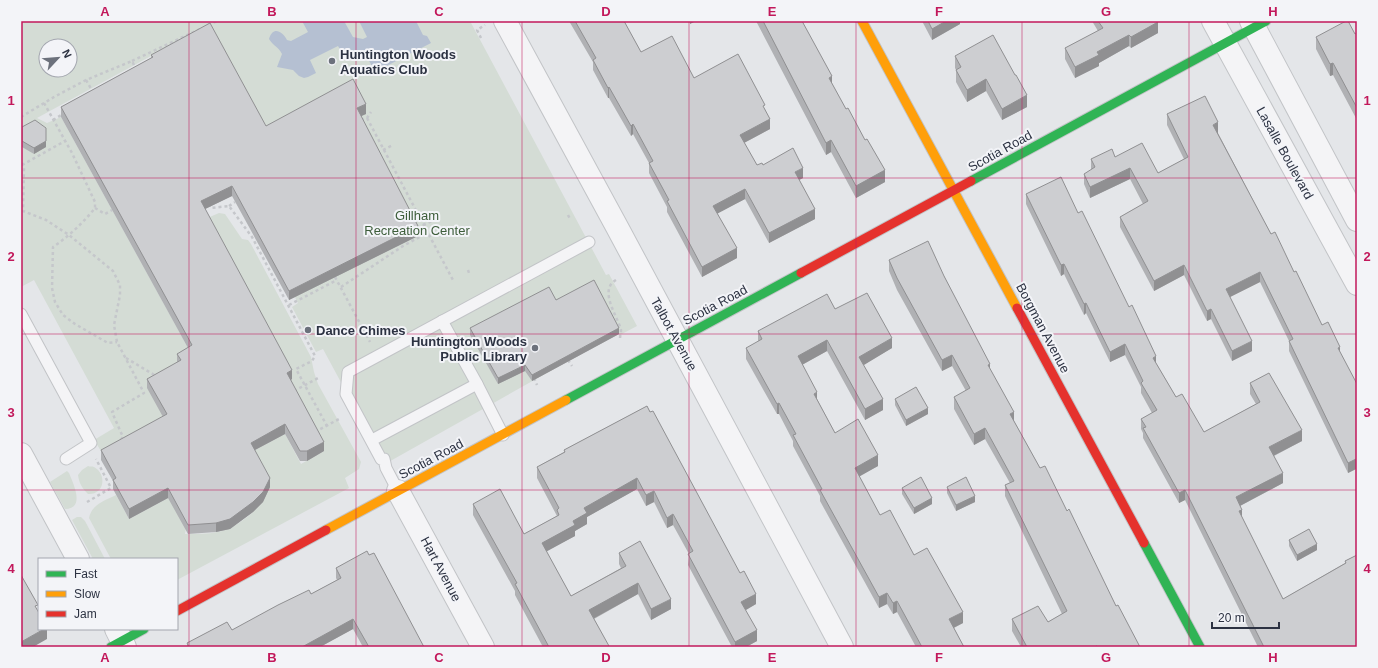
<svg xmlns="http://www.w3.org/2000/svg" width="1378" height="668" font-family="Helvetica,sans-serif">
	<rect width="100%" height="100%" fill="#e4e6e9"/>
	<g fill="#d4dcd5" fill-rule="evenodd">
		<path d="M21,21H470L606,275L609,274L637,326L620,335L618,333L385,464L323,349L316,352L292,307L298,303L162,50L37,118L47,123L61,117L192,355L167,424L101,460V451L94,440L114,428L34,280L21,287ZM46,46H70V70H46Z"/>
		<path d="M219,213L225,214L242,239L248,240L251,244L311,357L314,372L318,384L361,462L359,469L345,478L349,488L177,580V559H111L89,518C92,504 104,501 116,495L129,519L168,498L188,515L185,534C217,534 229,533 253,512L251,452L285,434L301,464L324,451L287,383L292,379L205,219Z"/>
		<path d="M88,466C90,467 92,466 94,467C107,474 105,495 88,494C82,488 79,483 78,475L82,470Z"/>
		<path d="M67,471L69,473C73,483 86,509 65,509L50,482Z"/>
		<polygon points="77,517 81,517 85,521 105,559 93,559 72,520"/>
	</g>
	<path fill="#b5c0d2" d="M302,21H344L353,37L363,39L367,37L359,21H416L423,35L427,36L431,43L375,72L366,55L360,53L357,55L345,52L342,53L338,46L310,60L316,73L308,77L304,78L299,76L293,70L277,67L282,54C279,47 273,46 269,39C273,26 282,31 287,40L291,41L308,32Z"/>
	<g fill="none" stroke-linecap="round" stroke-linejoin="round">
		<defs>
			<g id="lane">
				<polyline points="21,314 91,443 66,459"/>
				<polyline points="442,321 477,384 503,435"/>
				<polyline points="372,440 477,384"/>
				<polyline points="398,491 386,468 384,459 381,459 346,394 348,372 589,242"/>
			</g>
			<g id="street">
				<polyline points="505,21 617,227 842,647"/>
				<polyline points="1213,21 1357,284"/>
				<polyline points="1251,21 1357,220"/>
				<polyline points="21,454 78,559"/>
				<polyline points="398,491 483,647"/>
				<polyline points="116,629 125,647"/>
			</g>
			<g id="fast">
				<polyline points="971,181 1266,21"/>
				<polyline points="566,400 801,273"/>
				<polyline points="1144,543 1200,647"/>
				<polyline points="111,647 144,629"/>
			</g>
			<g id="slow">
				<polyline points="862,21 1017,308"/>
				<polyline points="326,530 566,400"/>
			</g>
			<g id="jam">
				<polyline points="801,273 971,181"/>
				<polyline points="1017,308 1144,543"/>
				<polyline points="177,611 326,530"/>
			</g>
		</defs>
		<use href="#lane" stroke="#c2c4c7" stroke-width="13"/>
		<use href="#street" stroke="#c2c4c7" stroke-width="24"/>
		<use href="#fast" stroke="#c2c4c7" stroke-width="11"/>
		<use href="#slow" stroke="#c2c4c7" stroke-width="11"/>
		<use href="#jam" stroke="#c2c4c7" stroke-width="11"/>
		<g stroke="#c5c7cb" stroke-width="2.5" stroke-dasharray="3 3" stroke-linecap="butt">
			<polyline points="208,25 217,21"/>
			<polyline points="481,38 477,30 485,25"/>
			<polyline points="132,61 202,28"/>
			<polyline points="86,80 93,92"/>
			<path d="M44,103L72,153L95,202V208C83,223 69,236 53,247L52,288L55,302L63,315L75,324L108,343L117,342"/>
			<polyline points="21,117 54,97 86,80 132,61 136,69"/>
			<polyline points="367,118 454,282"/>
			<polyline points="53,120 63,114"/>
			<polyline points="361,120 367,118 371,112"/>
			<polyline points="383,150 393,145"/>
			<polyline points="21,163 24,168 23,211 46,220 69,235 113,271 120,285 120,295 114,325 117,342 144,393 112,412 123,437 119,442"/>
			<polyline points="22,165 65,141"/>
			<polyline points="209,204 211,208 229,206 252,237 315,356 312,361 296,369 327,426"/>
			<polyline points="229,206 235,202"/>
			<polyline points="95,208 105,214 112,210"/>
			<polyline points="568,215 570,219"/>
			<polyline points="423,225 434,220"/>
			<polyline points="468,270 469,273"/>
			<polyline points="335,277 370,342"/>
			<path d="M616,280C598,290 618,317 621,330C621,333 620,336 620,339"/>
			<polyline points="341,287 403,246 427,233"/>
			<polyline points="289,305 337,280"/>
			<polyline points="126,358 156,376"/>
			<polyline points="568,360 572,366"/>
			<polyline points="534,378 537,385"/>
			<polyline points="294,391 320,377"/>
			<polyline points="315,432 339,419"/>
			<polyline points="87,502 111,488 96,459"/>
		</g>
		<use href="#lane" stroke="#f4f4f6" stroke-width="11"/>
		<use href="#street" stroke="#f4f4f6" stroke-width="22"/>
		<use href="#fast" stroke="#30b455" stroke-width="9"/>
		<use href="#slow" stroke="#ff9f0a" stroke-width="9"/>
		<use href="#jam" stroke="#e5322d" stroke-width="9"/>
	</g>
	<g fill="#b0b1b4">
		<polygon points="569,21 624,21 641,52 694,78 765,109 770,129 744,143 757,165 763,165 803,178 799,180 815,219 769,243 745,199 717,213 737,258 702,277 667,212 667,207 649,173 649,163 633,134 631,136 609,98 608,98 593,70 593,62"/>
		<polygon points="756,21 802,21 832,84 885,182 856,198 831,152 826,155"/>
		<polygon points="922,21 960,21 960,24 932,40"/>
		<polygon points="1092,21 1158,21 1158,33 1131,48 1129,46 1099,63 1099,66 1075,78 1065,59 1065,48 1098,31"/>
		<polygon points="1357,33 1357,120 1333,75 1330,76 1316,49 1316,37 1355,34"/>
		<polygon points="151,55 266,126 366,114 361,116 418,236 289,300 232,196 205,209 292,379 291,380 324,451 307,461 300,461 285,434 255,450 270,487 263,502 253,512 230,529 216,532 188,534 168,498 129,519 113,489 113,481 101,460 101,450 163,417 147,388 147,379 177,363 177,354 188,348 61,117 61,107 151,58"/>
		<polygon points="955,56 1027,107 1002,120 986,91 967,102 956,82 956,70 955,68"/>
		<polygon points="1167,114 1218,133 1271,234 1294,272 1322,325 1340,353 1357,384 1357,472 1356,469 1348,473 1289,351 1289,341 1260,282 1230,297 1252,351 1232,361 1211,319 1207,321 1184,275 1154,291 1120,227 1120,217 1143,204 1130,179 1090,198 1084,184 1084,174 1091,170 1091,159 1115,157 1158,173 1184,159 1167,125"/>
		<polygon points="22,127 46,147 34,154 22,147"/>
		<polygon points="1026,194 1078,213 1156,363 1176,397 1204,432 1256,404 1250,394 1250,383 1302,441 1274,456 1283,483 1240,506 1242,517 1283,599 1345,563 1345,561 1357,555 1357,647 1258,647 1185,500 1179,503 1143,438 1143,433 1141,429 1141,419 1152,413 1141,393 1141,387 1125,355 1110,362 1086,313 1084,315 1064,274 1061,276 1026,204"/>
		<polygon points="889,260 944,276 990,370 1014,421 1040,468 1067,511 1116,606 1140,647 1021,647 1012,631 1012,619 1048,622 1062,614 1005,496 1005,485 1010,483 985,439 974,445 954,409 954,397 966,391 952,366 942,371 897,290 889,271"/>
		<polygon points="556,300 619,334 532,381 525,371 498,384 470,335 470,328"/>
		<polygon points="835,309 892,348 863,365 883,410 865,420 827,351 802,365 817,399 835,433 878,466 859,476 880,515 914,555 963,623 954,628 964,647 916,647 897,612 893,614 887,604 879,608 820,501 820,496 793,446 793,441 779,414 777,414 746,359 746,348 758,342 758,331"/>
		<polygon points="895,399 928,414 906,426 895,405"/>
		<polygon points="647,406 756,604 745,610 757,641 746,647 732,647 688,565 689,554 673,525 667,528 654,502 646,506 637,489 587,517 587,524 575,531 575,536 546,551 571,596 621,568 619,564 619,553 671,609 651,620 638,594 594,619 609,647 543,647 515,595 515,591 473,515 473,504 524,534 557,516 537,478 537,467 564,452 564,450"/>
		<polygon points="947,487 975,502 956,511 947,493"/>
		<polygon points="902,488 932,504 914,514 902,494"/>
		<polygon points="1289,540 1317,550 1297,561 1289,546"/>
		<polygon points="369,555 424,647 363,647 353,629 320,647 187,647 187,643 232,630 311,594 337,580 336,578 336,568"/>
	</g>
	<g fill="#909092">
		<polygon points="690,21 696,21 690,24"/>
		<polygon points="946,21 960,21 960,24 932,40 932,29"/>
		<polygon points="1158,22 1158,33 1131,48 1131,37"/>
		<polygon points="1129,35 1129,46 1099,63 1099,66 1075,78 1075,67 1097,52"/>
		<polygon points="1333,63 1333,75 1330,76 1330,64"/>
		<polygon points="832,76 832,88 829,78"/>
		<polygon points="986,79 986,91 967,102 967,90"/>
		<polygon points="609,87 609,98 608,98 608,88"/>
		<polygon points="1027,95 1027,107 1002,120 1002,109"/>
		<polygon points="366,104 366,114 357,118 357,108"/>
		<polygon points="770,119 770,129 740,145 740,135"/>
		<polygon points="1218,122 1218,133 1213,135 1213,125"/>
		<polygon points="633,124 633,134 631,136 631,126"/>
		<polygon points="831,140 831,152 826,155 826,143"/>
		<polygon points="46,141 46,147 34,154 34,148"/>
		<polygon points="803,168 803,178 795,182 795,172"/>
		<polygon points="1130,168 1130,179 1090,198 1090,187"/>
		<polygon points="885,170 885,182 856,198 856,186"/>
		<polygon points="232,186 232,196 201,211 201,201"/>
		<polygon points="745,189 745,199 713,216 713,206"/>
		<polygon points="815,209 815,219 769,243 769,233"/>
		<polygon points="418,226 418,236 289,300 289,291"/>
		<polygon points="737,248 737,258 702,277 702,267"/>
		<polygon points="1064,264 1064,274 1061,276 1061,265"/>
		<polygon points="1184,265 1184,275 1154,291 1154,281"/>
		<polygon points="1260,272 1260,282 1226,299 1226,289"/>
		<polygon points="1086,303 1086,313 1084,315 1084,304"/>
		<polygon points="1211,309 1211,319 1207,321 1207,311"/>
		<polygon points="619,328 619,334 532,381 532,375"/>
		<polygon points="892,338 892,348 859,368 859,357"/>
		<polygon points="827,340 827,351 798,367 798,356"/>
		<polygon points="1252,341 1252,351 1232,361 1232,351"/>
		<polygon points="1125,344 1125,355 1110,362 1110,352"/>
		<polygon points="1340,347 1340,357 1338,348"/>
		<polygon points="952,355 952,366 942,371 942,360"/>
		<polygon points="1156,356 1156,367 1153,358"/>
		<polygon points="990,364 990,375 988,365"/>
		<polygon points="525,365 525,371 498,384 498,378"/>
		<polygon points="292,370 292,379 287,383 287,373"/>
		<polygon points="817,392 817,403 814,394"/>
		<polygon points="883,399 883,410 865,420 865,409"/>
		<polygon points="779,403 779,414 777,414 777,404"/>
		<polygon points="928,408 928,414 906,426 906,420"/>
		<polygon points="1014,412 1014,423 1010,414"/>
		<polygon points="285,424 285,434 251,452 251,443"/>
		<polygon points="985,428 985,439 974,445 974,434"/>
		<polygon points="1302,430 1302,441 1269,458 1269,447"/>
		<polygon points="324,442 324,451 307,461 307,451"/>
		<polygon points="878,455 878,466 855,479 855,468"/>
		<polygon points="1356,459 1356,469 1348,473 1348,463"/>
		<polygon points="1283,473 1283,483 1236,508 1236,497"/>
		<polygon points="270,478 270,487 263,502 253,512 230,529 216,532 216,523"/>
		<polygon points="637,478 637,489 587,517 587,524 575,531 575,536 542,554 542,543 584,508"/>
		<polygon points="168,488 168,498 129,519 129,509"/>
		<polygon points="1185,490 1185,500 1179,503 1179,493"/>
		<polygon points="654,491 654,502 646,506 646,495"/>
		<polygon points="975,496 975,502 956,511 956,505"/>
		<polygon points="932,498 932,504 914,514 914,508"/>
		<polygon points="1242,510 1242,521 1239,511"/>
		<polygon points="673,514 673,525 667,528 667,518"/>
		<polygon points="1317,544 1317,550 1297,561 1297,555"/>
		<polygon points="638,583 638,594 589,621 589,610"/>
		<polygon points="887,593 887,604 879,608 879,597"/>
		<polygon points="756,594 756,604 741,613 741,602"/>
		<polygon points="671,599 671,609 651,620 651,609"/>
		<polygon points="897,601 897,612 893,614 893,603"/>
		<polygon points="963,612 963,623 949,630 949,619"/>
		<polygon points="353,619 353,629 320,647 302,647"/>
		<polygon points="44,629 47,629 47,639 33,647 21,647 21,642"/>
		<polygon points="757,630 757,641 746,647 735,647 735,642"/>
	</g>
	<g fill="#cdced1" stroke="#909092">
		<polygon points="575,21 624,21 641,52 672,36 694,78 738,54 765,105 763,106 770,119 740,135 757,165 762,163 763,165 793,148 803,168 795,172 815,209 769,233 745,189 713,206 737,248 702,267 667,201 669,200 649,163 653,161 633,124 631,126 609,87 608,88 593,60 596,58"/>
		<polygon points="763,21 802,21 832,76 829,78 846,109 848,108 865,140 867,139 885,170 856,186 831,140 826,143"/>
		<polygon points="928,21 946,21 932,29"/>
		<polygon points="1098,21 1158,21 1158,22 1131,37 1129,35 1097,52 1099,55 1075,67 1065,48 1103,28"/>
		<polygon points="1346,21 1348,21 1355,34 1357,33 1357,108 1333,63 1330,64 1316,37"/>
		<polygon points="210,23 266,126 353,79 366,104 357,108 418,226 289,291 232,186 201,201 292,370 287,373 324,442 307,451 300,451 285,424 251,443 270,478 263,492 253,502 230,519 216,523 188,525 168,488 129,509 113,480 116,478 101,450 167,414 147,379 181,360 177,354 192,345 61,107 153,57 151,55"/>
		<polygon points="993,35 1015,75 1016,75 1027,95 1002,109 986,79 967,90 956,70 961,67 955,56"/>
		<polygon points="1205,96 1218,122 1213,125 1271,234 1275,232 1294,272 1296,271 1322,325 1328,322 1340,347 1338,348 1357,384 1357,462 1356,459 1348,463 1289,341 1293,339 1260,272 1226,289 1252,341 1232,351 1211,309 1207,311 1184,265 1154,281 1120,217 1148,201 1130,168 1090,187 1084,174 1095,167 1091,159 1112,149 1115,157 1142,143 1158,173 1188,157 1167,114"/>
		<polygon points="35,120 46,128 46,141 34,148 22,141 22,127"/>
		<polygon points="1061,177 1078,213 1082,211 1129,307 1132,305 1156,356 1153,358 1176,397 1182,394 1204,432 1260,402 1250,383 1269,373 1302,430 1269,447 1283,473 1236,497 1242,510 1239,511 1283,599 1346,563 1345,561 1357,555 1357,647 1264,647 1185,490 1179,493 1143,428 1146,427 1141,419 1157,410 1141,383 1143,381 1125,344 1110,352 1086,303 1084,304 1064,264 1061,265 1026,194"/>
		<polygon points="928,241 944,276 990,364 988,365 1014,412 1010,414 1040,468 1045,466 1067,511 1069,509 1116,606 1118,605 1140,647 1098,647 1097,646 1095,647 1027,647 1012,619 1038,606 1048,622 1067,611 1005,485 1014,481 985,428 974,434 954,397 970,388 952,355 942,360 897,278 889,260"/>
		<polygon points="594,280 619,328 532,375 525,365 498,378 470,328 549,287 556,300"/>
		<polygon points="867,293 892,338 859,357 883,399 865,409 827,340 798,356 817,392 814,394 835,433 858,419 878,455 855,468 880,515 890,510 914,555 927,548 963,612 949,619 964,647 922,647 897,601 893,603 887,593 879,597 820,490 822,489 793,435 796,434 779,403 777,404 746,348 762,339 758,331 827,294 835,309"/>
		<polygon points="916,387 928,408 906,420 895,399"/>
		<polygon points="647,406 650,412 653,411 740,573 744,571 756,594 741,602 757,630 735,642 688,554 693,551 673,514 667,518 654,491 646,495 637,478 584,508 587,513 573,521 575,525 542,543 571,596 626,566 619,553 640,541 671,599 651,609 638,583 589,610 609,646 607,647 549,647 515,584 517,583 473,504 500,489 524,534 559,515 557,510 559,508 537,467 565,452 564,450"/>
		<polygon points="921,477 932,498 914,508 902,488"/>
		<polygon points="966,477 975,496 956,505 947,487"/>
		<polygon points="1309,529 1317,544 1297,555 1289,540"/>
		<polygon points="367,551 369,555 374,553 424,647 369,647 353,619 302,647 189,647 187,643 227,622 232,630 278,605 309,590 311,594 341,578 336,568"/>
		<polygon points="21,575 38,605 35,606 39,613 39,629 44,629 21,642"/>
	</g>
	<path fill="none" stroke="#c2185b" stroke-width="1" stroke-opacity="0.55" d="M189,21V647M356,21V647M522,21V647M689,21V647M856,21V647M1022,21V647M1189,21V647M21,178H1357M21,334H1357M21,490H1357"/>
	<g fill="#6c717c" stroke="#f3f4f8" stroke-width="1.5">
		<circle cx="332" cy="61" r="4"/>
		<circle cx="308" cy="330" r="4"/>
		<circle cx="535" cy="348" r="4"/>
	</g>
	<g text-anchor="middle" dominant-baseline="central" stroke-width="4" stroke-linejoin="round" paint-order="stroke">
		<g font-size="13" font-weight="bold" fill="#2c3242" stroke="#f3f4f8" text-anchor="start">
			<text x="340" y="54">Huntington Woods<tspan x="340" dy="15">Aquatics Club</tspan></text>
			<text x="316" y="330">Dance Chimes</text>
			<text x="527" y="341" text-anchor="end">Huntington Woods<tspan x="527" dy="15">Public Library</tspan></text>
		</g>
		<g font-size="13" fill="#2c3242" stroke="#f3f4f8">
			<text transform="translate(1000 151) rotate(-29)">Scotia Road</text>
			<text transform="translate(1285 153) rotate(61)">Lasalle Boulevard</text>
			<text transform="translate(715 305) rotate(-28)">Scotia Road</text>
			<text transform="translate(1043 328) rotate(62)">Borgman Avenue</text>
			<text transform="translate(674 334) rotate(61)">Talbot Avenue</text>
			<text transform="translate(431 459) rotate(-28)">Scotia Road</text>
			<text transform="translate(441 569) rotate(62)">Hart Avenue</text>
		</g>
		<g font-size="13" fill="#3d5d3a" stroke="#f3f4f8">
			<text x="417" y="215">Gillham<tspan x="417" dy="15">Recreation Center</tspan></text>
		</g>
	</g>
	<rect width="1378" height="668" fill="none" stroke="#f3f4f8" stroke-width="44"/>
	<rect x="38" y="558" width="140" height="72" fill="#f3f4f8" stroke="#a3a6af"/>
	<rect x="46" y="571" width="20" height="6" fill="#30b455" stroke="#a3a6af"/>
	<text x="74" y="578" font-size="12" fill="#2c3242">Fast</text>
	<rect x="46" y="591" width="20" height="6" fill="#ff9f0a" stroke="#a3a6af"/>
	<text x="74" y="598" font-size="12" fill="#2c3242">Slow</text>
	<rect x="46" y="611" width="20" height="6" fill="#e5322d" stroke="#a3a6af"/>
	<text x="74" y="618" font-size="12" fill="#2c3242">Jam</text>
	<g transform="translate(58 58) rotate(64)"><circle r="19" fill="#f3f4f8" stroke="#a3a6af"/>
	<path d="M0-3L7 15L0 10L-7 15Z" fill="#6c717c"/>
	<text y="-6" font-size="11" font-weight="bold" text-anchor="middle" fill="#2c3242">N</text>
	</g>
	<path d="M1212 622v6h67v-6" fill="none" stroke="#2c3242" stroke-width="2"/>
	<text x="1218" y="622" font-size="12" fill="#2c3242" stroke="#f3f4f8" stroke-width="3" paint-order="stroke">20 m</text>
	<rect x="22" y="22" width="1334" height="624" fill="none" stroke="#c2185b" stroke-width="1.5"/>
	<g font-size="13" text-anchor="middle" font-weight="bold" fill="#c2185b">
		<text x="105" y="16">A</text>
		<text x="272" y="16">B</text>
		<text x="439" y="16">C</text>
		<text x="606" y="16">D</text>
		<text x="772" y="16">E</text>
		<text x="939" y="16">F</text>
		<text x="1106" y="16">G</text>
		<text x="1273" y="16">H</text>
		<text x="11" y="105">1</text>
		<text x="1367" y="105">1</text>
		<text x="11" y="261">2</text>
		<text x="1367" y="261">2</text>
		<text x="11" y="417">3</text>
		<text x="1367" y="417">3</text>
		<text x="11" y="573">4</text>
		<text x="1367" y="573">4</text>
		<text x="105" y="662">A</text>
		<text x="272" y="662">B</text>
		<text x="439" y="662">C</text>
		<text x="606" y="662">D</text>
		<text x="772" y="662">E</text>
		<text x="939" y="662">F</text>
		<text x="1106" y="662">G</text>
		<text x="1273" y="662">H</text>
	</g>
</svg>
